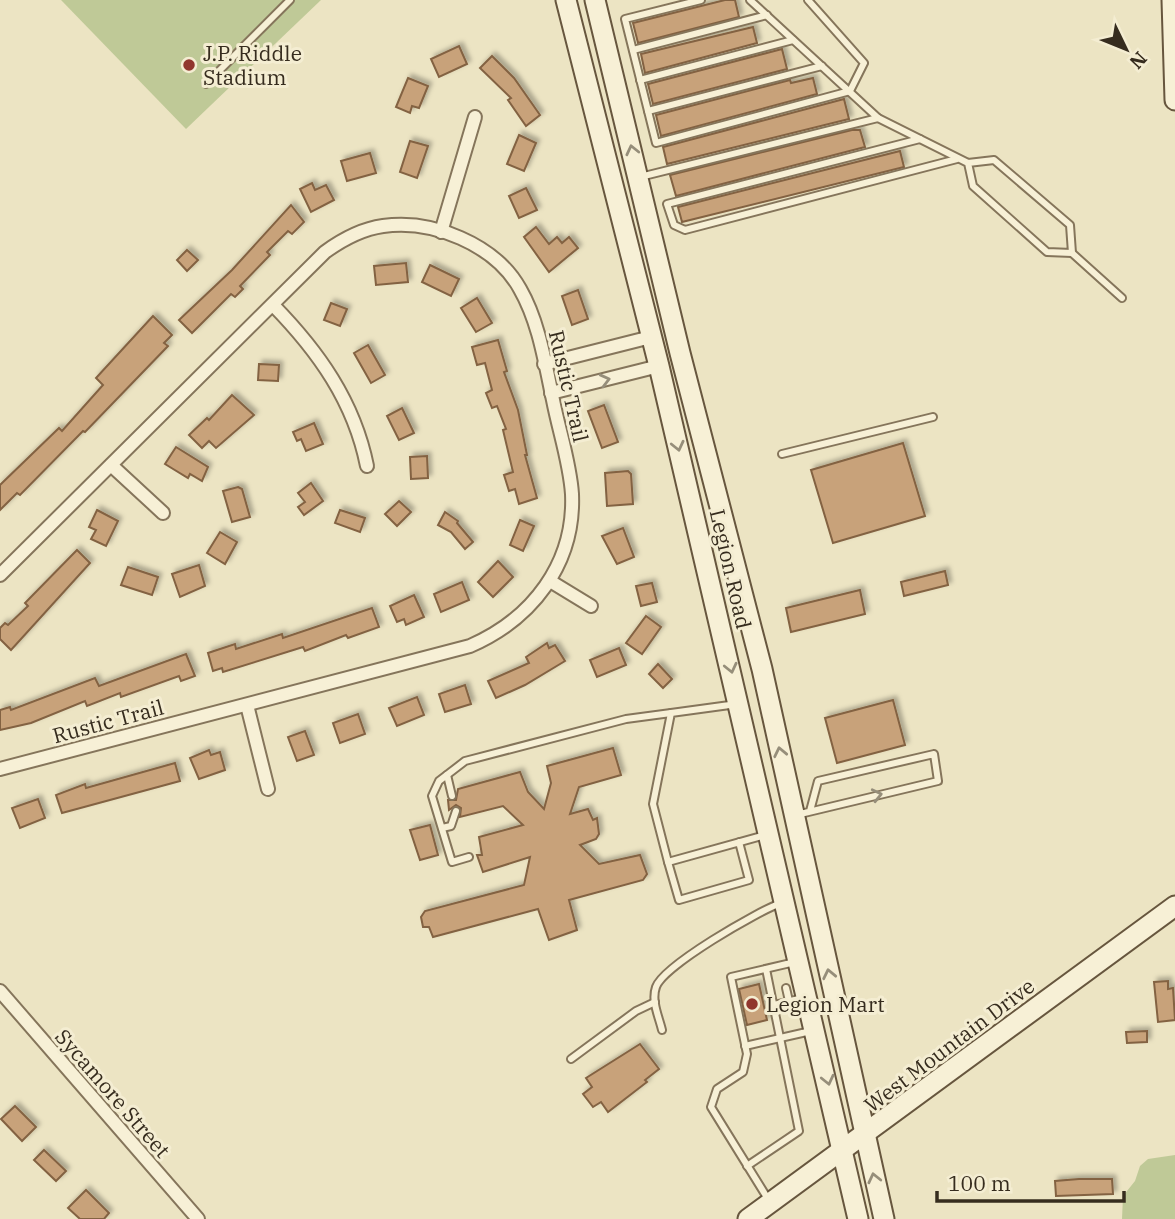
<svg xmlns="http://www.w3.org/2000/svg" width="1175" height="1219" font-family="'IBM Plex Serif',serif">
	<defs>
		<filter id="shadow"><feDropShadow dx="3.5" dy="-3.5" stdDeviation="2" flood-color="#0004"/></filter>
	</defs>
	<rect width="100%" height="100%" fill="#ece4c3"/>
	<g fill="#bfc997">
		<polygon points="61,0 321,0 186,129"/>
		<polygon points="1175,1155 1175,1219 1122,1219 1123,1196 1135,1181 1140,1166 1148,1159"/>
	</g>
	<g fill="#c8a27a" stroke="#836242" stroke-width="2" filter="url(#shadow)">
		<polygon points="725,0 735,0 739,17 638,43 633,23"/>
		<polygon points="753,27 757,43 645,73 641,54"/>
		<polygon points="459,46 467,64 439,77 431,59"/>
		<polygon points="782,49 787,69 653,104 648,84"/>
		<polygon points="492,56 514,78 540,115 526,126 508,100 511,98 480,68"/>
		<polygon points="408,78 428,86 419,108 412,106 410,113 396,107"/>
		<polygon points="813,78 817,94 661,136 656,115 790,80 791,83"/>
		<polygon points="844,99 849,119 667,164 663,147"/>
		<polygon points="852,130 860,130 865,147 676,196 670,175"/>
		<polygon points="519,135 536,143 524,171 507,164"/>
		<polygon points="410,141 428,146 417,178 400,172"/>
		<polygon points="900,151 904,167 682,222 678,207"/>
		<polygon points="370,153 376,173 347,181 341,161"/>
		<polygon points="312,183 315,190 326,185 334,200 311,212 300,189"/>
		<polygon points="526,188 537,210 519,218 509,196"/>
		<polygon points="291,205 304,222 292,234 288,231 267,252 270,255 240,286 243,289 235,297 231,294 192,333 179,320 232,270"/>
		<polygon points="536,227 549,244 557,237 562,243 569,237 578,248 549,272 524,237"/>
		<polygon points="187,250 198,260 187,271 177,260"/>
		<polygon points="406,263 408,282 376,285 374,266"/>
		<polygon points="430,265 459,279 451,296 422,282"/>
		<polygon points="578,290 588,319 572,325 562,296"/>
		<polygon points="477,298 492,323 476,332 461,308"/>
		<polygon points="331,303 347,309 340,326 324,320"/>
		<polygon points="153,316 172,335 164,343 168,346 85,432 83,431 20,495 17,493 0,510 0,485 59,428 62,431 103,385 96,378"/>
		<polygon points="498,340 507,371 504,372 518,410 527,455 525,455 537,498 519,504 515,489 509,491 504,475 513,472 503,430 506,429 497,406 492,408 486,393 492,390 485,363 477,365 472,347"/>
		<polygon points="368,345 385,375 371,383 354,353"/>
		<polygon points="259,364 279,365 278,381 258,380"/>
		<polygon points="232,395 254,415 216,448 209,441 202,448 189,435 207,418 209,420"/>
		<polygon points="604,405 618,442 602,448 588,411"/>
		<polygon points="402,408 414,433 399,440 387,416"/>
		<polygon points="314,423 323,444 306,451 301,439 297,441 293,432"/>
		<polygon points="903,443 925,516 833,543 811,470"/>
		<polygon points="176,447 208,467 202,481 190,474 188,478 165,464"/>
		<polygon points="427,456 428,478 411,479 410,457"/>
		<polygon points="628,471 631,474 633,504 607,506 605,473"/>
		<polygon points="311,483 323,501 304,515 298,507 305,502 298,493"/>
		<polygon points="238,487 242,489 250,517 232,522 223,491"/>
		<polygon points="399,501 411,512 397,526 385,514"/>
		<polygon points="97,510 118,521 106,546 91,539 96,530 89,527"/>
		<polygon points="340,510 365,518 360,532 335,523"/>
		<polygon points="445,512 458,521 457,523 473,542 465,549 451,532 438,525"/>
		<polygon points="520,520 534,526 523,551 510,545"/>
		<polygon points="623,528 634,557 617,564 602,536"/>
		<polygon points="220,532 237,542 225,564 207,553"/>
		<polygon points="77,550 90,563 11,650 0,639 0,628 5,623 8,625 28,606 25,603"/>
		<polygon points="498,561 513,577 493,597 478,582"/>
		<polygon points="199,565 205,586 180,597 172,574"/>
		<polygon points="128,567 158,577 152,595 121,585"/>
		<polygon points="945,571 948,585 904,596 901,582"/>
		<polygon points="462,582 469,600 441,612 434,594"/>
		<polygon points="652,583 657,602 641,606 636,586"/>
		<polygon points="860,590 865,614 791,632 786,608"/>
		<polygon points="414,595 424,617 406,625 404,619 397,622 390,606"/>
		<polygon points="372,608 379,627 348,638 346,635 305,651 303,647 223,672 222,668 213,671 208,653 235,644 236,649 282,634 283,638"/>
		<polygon points="646,616 661,627 642,654 626,643"/>
		<polygon points="547,643 549,648 555,645 565,661 525,685 496,698 488,681 529,663 526,657"/>
		<polygon points="619,648 626,665 597,677 590,660"/>
		<polygon points="186,654 195,676 181,681 179,676 121,697 120,693 87,706 85,701 31,723 0,730 0,710 10,707 11,710 95,678 99,686"/>
		<polygon points="658,664 672,679 663,688 649,674"/>
		<polygon points="465,685 471,704 445,712 439,694"/>
		<polygon points="417,697 424,715 397,726 389,708"/>
		<polygon points="893,700 905,745 837,763 825,718"/>
		<polygon points="358,714 365,734 340,743 333,723"/>
		<polygon points="305,731 314,755 297,761 288,737"/>
		<polygon points="613,748 621,775 579,787 570,814 588,809 593,820 597,818 599,834 596,839 580,845 599,864 640,855 647,874 643,880 569,900 577,930 549,940 538,909 433,937 429,927 423,927 421,917 425,911 524,885 530,857 483,872 477,855 482,855 479,837 523,825 503,806 460,817 461,808 456,805 449,810 448,800 456,800 458,789 520,772 528,792 544,809 551,783 547,766"/>
		<polygon points="209,750 211,755 220,752 225,770 199,779 190,758"/>
		<polygon points="175,763 180,781 62,813 56,795 85,784 86,788"/>
		<polygon points="38,799 45,818 20,828 12,808"/>
		<polygon points="430,825 438,855 420,860 410,830"/>
		<polygon points="1168,981 1168,989 1173,988 1175,1020 1158,1022 1154,982"/>
		<polygon points="759,984 767,1020 747,1025 739,989"/>
		<polygon points="1147,1031 1147,1042 1127,1043 1126,1032"/>
		<polygon points="640,1044 659,1069 645,1080 647,1082 608,1112 601,1102 593,1107 583,1094 592,1087 586,1078"/>
		<polygon points="15,1106 36,1127 22,1141 1,1119"/>
		<polygon points="44,1150 66,1171 56,1181 34,1160"/>
		<polygon points="1079,1179 1112,1179 1113,1194 1056,1196 1055,1181"/>
		<polygon points="86,1190 109,1213 104,1219 80,1219 68,1208"/>
	</g>
	<g fill="none" stroke-linecap="round" stroke-linejoin="round">
		<defs>
			<g id="lane">
				<polyline points="701,0 625,19 656,143 850,91"/>
				<polyline points="808,0 864,63 850,91"/>
				<polyline points="633,50 767,15"/>
				<polyline points="640,80 793,40"/>
				<polyline points="206,84 290,0"/>
				<polyline points="648,111 822,66"/>
				<polyline points="878,118 968,163 994,160 1070,225 1072,253 1047,252 973,186 968,163"/>
				<polyline points="920,139 667,204 674,225 685,230 957,159"/>
				<polyline points="640,177 878,118 750,0"/>
				<polyline points="1072,253 1122,298"/>
				<polyline points="782,454 933,417"/>
				<polyline points="447,775 452,796"/>
				<polyline points="796,815 938,781 934,754 818,781 810,811"/>
				<polyline points="442,828 451,826 456,811"/>
				<polyline points="739,842 749,880 679,900 668,862 765,835"/>
				<polyline points="469,857 452,862 432,796 439,781 465,761 626,719 671,713"/>
				<polyline points="668,862 653,804 671,713 737,704"/>
				<polyline points="786,988 789,1001"/>
				<polyline points="774,1005 803,998"/>
				<path d="M662,1030C659,1017 651,1001 656,987C663,966 758,911 781,903"/>
				<polyline points="745,1046 811,1031"/>
				<polyline points="571,1059 636,1011 655,1002"/>
				<polyline points="747,1166 799,1131 766,969"/>
				<polyline points="768,1199 711,1107 717,1089 743,1072 747,1054 731,977 795,962"/>
			</g>
			<g id="street">
				<polyline points="441,232 475,117"/>
				<path d="M273,305C318,351 354,401 367,466"/>
				<polyline points="544,364 651,337"/>
				<polyline points="551,393 659,366"/>
				<polyline points="111,465 163,513"/>
				<path d="M0,575L325,252C343,239 361,229 383,226C432,219 495,244 520,289C539,322 545,363 553,400C559,431 570,463 572,494C575,564 532,619 470,646L0,769"/>
				<polyline points="550,581 591,606"/>
				<polyline points="247,705 268,789"/>
				<polyline points="0,991 198,1219"/>
			</g>
			<g id="secondary">
				<polyline points="566,0 659,366 858,1219"/>
				<polyline points="595,0 680,353 762,669 884,1219"/>
				<polyline points="1172,0 1175,100"/>
				<polyline points="748,1219 1175,906"/>
			</g>
		</defs>
		<use href="#lane" stroke="#85755b" stroke-width="10"/>
		<use href="#street" stroke="#85755b" stroke-width="16"/>
		<use href="#secondary" stroke="#67563e" stroke-width="23"/>
		<use href="#lane" stroke="#f7f0d6" stroke-width="6"/>
		<use href="#street" stroke="#f7f0d6" stroke-width="12"/>
		<use href="#secondary" stroke="#f7f0d6" stroke-width="19"/>
	</g>
	<defs><path id="oneway-chevron" d="M-2-3.5L2.5 0L-2 3.5" fill="none" stroke-width="1.6" stroke-linecap="round" stroke-linejoin="round" transform="scale(1.75)"/></defs>
	<g stroke="#968e7a">
		<use href="#oneway-chevron" transform="translate(632 150) rotate(-103)"/>
		<use href="#oneway-chevron" transform="translate(605 380) rotate(-14)"/>
		<use href="#oneway-chevron" transform="translate(678 446) rotate(77)"/>
		<use href="#oneway-chevron" transform="translate(731 668) rotate(77)"/>
		<use href="#oneway-chevron" transform="translate(780 752) rotate(-102)"/>
		<use href="#oneway-chevron" transform="translate(877 795) rotate(-13)"/>
		<use href="#oneway-chevron" transform="translate(829 974) rotate(-102)"/>
		<use href="#oneway-chevron" transform="translate(828 1080) rotate(77)"/>
		<use href="#oneway-chevron" transform="translate(874 1178) rotate(-103)"/>
	</g>
	<g fill="#91362d" stroke="#f4edd2" stroke-width="2.5">
		<circle cx="189" cy="65" r="7"/>
		<circle cx="752" cy="1004" r="7"/>
	</g>
	<g text-anchor="middle" dominant-baseline="central" stroke-width="6" stroke-linejoin="round" paint-order="stroke">
		<g font-size="21" fill="#362c1e" stroke="#f4edd2" text-anchor="start">
			<text x="203" y="53">J.P. Riddle<tspan x="203" dy="24">Stadium</tspan></text>
			<text x="766" y="1004">Legion Mart</text>
		</g>
		<g font-size="21" fill="#362c1e" stroke="#f4edd2">
			<text transform="translate(569 386) rotate(77)">Rustic Trail</text>
			<text transform="translate(731 569) rotate(77)">Legion Road</text>
			<text transform="translate(108 721) rotate(-15)">Rustic Trail</text>
			<text transform="translate(949 1045) rotate(-37)">West Mountain Drive</text>
			<text transform="translate(113 1093) rotate(49)">Sycamore Street</text>
		</g>
	</g>
	<g transform="translate(1126 49) rotate(133)" stroke="#f4edd2" stroke-width="5" paint-order="stroke">
	<path d="M0-5L12 26L0 18L-12 26Z" fill="#362c1e"/>
	<text y="-10" font-size="19" font-weight="bold" text-anchor="middle" fill="#362c1e">N</text>
	</g>
	<path d="M937 1191v10h187v-10" fill="none" stroke="#362c1e" stroke-width="3.5"/>
	<text x="948" y="1191" font-size="21" fill="#362c1e" stroke="#f4edd2" stroke-width="5" paint-order="stroke">100 m</text>
</svg>
